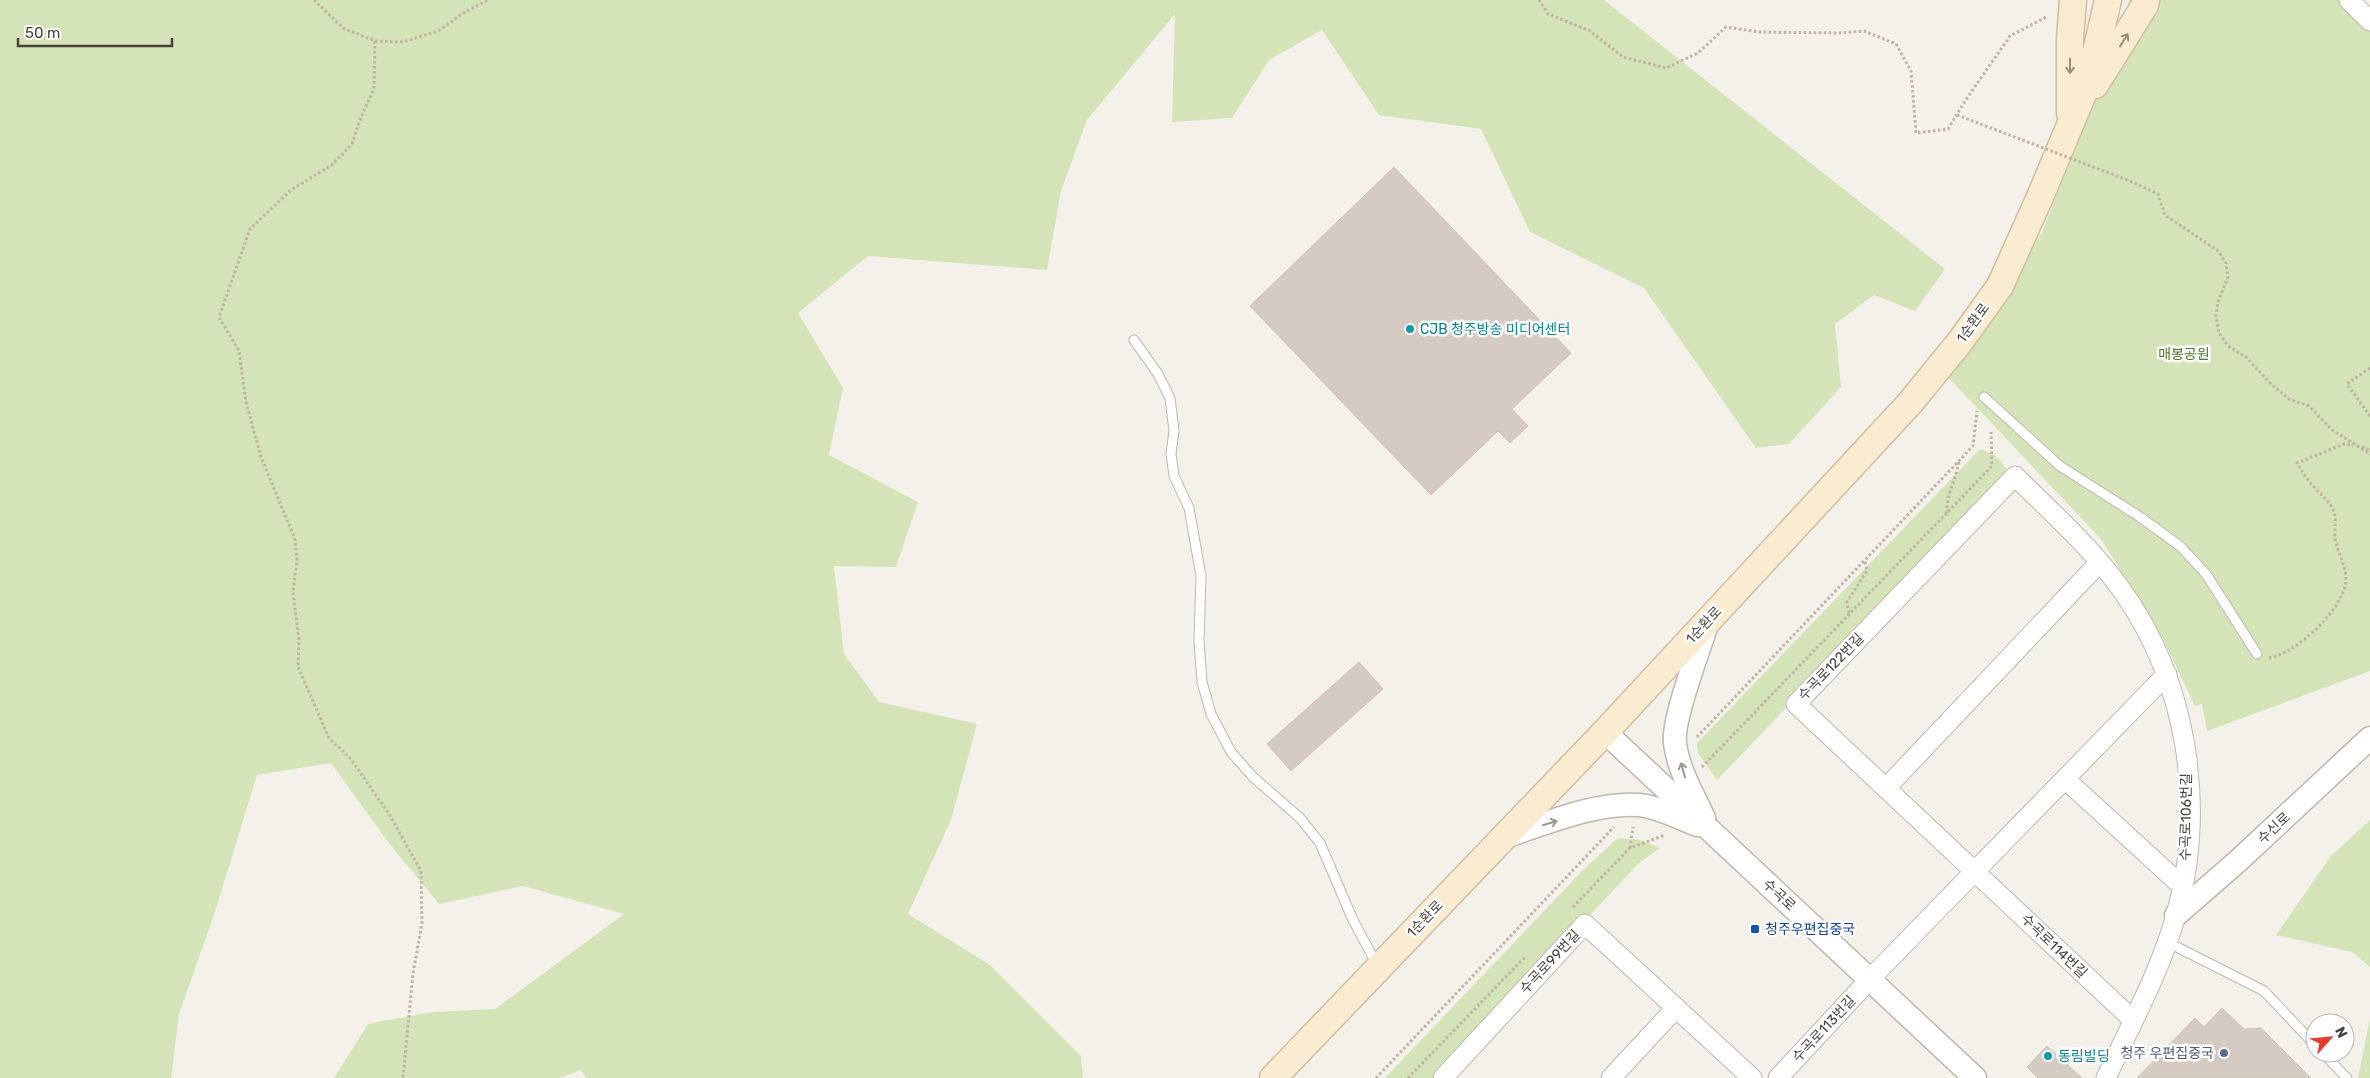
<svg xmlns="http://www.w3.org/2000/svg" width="2370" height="1078" font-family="Rubik,'Noto Sans KR',sans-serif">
	<rect width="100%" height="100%" fill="#f4f1eb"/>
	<g fill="#d5e4b8">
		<polygon points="0,0 1604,0 1945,269 1915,311 1874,295 1835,324 1841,387 1789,444 1756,448 1644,288 1530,232 1481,129 1379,115 1322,30 1269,60 1232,118 1172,122 1175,14 1087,120 1061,191 1047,270 868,256 798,313 843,388 829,455 918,502 896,567 834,566 844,654 879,702 977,724 951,820 908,914 990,965 1081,1056 1083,1078 586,1078 581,1070 560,1078 334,1078 368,1024 432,1012 495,1009 624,914 523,886 439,904 388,842 331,763 257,775 215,912 179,1014 171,1078 0,1078"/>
		<polygon points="2129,0 2340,0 2370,29 2370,671 2207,731 2202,704 2195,706 2162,637 2101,539 1946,375 2042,233 2126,13"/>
		<path d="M1980,449C1996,454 2005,461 2008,477L1717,780L1698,753L1697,743Z"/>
		<polygon points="2370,820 2370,967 2352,952 2276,935 2331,856"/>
		<polygon points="1618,838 1640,840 1660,848 1638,864 1437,1078 1385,1078 1583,870"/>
		<polygon points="2370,1018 2370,1078 2358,1078"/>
	</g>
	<g fill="#d5cbc2" stroke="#cfc3b5">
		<polygon points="1394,167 1571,353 1512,409 1528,426 1510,443 1498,431 1431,495 1250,306"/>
		<polygon points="1359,662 1383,689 1291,771 1267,744"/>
		<polygon points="2222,1008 2244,1029 2261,1028 2311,1078 2137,1078 2195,1018 2204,1027"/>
		<polygon points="2047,1046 2082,1078 2038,1078 2027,1067"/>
	</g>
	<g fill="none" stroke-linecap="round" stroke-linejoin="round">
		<defs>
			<g id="service">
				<polyline points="1134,340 1158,374 1170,398 1174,431 1171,454 1174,476 1189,508 1201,576 1199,641 1202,682 1211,714 1231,752 1253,777 1300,818 1320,843 1353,920 1377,965"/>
				<polyline points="1984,397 2060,466 2140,517 2180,546 2206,574 2257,654"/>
				<polyline points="2167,942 2264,991 2315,1045"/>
				<polyline points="2323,1053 2347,1078"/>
			</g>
			<g id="minor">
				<polyline points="2349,0 2370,21"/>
				<polyline points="2066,780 2183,887"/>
				<polyline points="1886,788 2099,563"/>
				<polyline points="1443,1078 1585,924 1752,1078"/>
				<polyline points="1611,1078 1676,1008"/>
				<polyline points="1778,1078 1869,980 2167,674"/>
				<path d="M2106,1078C2131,1024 2160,972 2176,915C2207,806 2187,681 2121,589C2091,547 2051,512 2015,476L1796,704L2133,1020"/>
			</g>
			<g id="tertiary">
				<polyline points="1605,732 1975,1078"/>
				<path d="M1704,818C1693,794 1678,769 1675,743C1672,719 1700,648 1708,621"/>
				<path d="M1504,837C1545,824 1595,802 1639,805C1659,807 1679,818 1697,825"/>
				<polyline points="2176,915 2238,861 2370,738"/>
			</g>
			<g id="secondary">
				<polyline points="2095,85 2145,5 2146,0"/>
				<polyline points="2070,113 2070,39 2073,0"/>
				<polyline points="1273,1078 1605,732 1910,403 1959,343 2000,286 2040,197 2090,77 2108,0"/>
			</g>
		</defs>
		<use href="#service" stroke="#bfb7ae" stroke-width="11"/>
		<use href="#minor" stroke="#bfb7ae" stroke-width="21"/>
		<use href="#tertiary" stroke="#bfb7ae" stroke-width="25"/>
		<use href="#secondary" stroke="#cfbe9f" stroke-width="29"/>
		<g stroke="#bfb2a1" stroke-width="3" stroke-dasharray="2.5 2.5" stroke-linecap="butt">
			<polyline points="314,0 343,28 375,41 403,42 438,31 465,12 488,0"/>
			<polyline points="1539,0 1548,14 1590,31 1623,57 1666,68 1698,53 1726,27 1759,32 1839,33 1864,31 1896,44 1911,71 1916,133 1948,129 1965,101 2010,36 2048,16"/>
			<polyline points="375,41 374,89 361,117 352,144 332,165 291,190 250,229 219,317 239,351 246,402 261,457 295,539 297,560 293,592 299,641 298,667 329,738 351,759 389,814 421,871 422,923 413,973 403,1078"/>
			<polyline points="2130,181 2158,194 2165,215 2218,251 2226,263 2228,277 2218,302 2216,316 2219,333 2228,346 2246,357 2272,385 2289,399 2309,406 2331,429 2370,454"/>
			<polyline points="2370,368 2347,384 2370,416"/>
			<polyline points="2362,447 2370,450"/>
			<path d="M1947,513C1946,495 1956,479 1959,461"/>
			<polyline points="1849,613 1847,602 1867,571 1865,561"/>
			<path d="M2269,658C2296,654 2346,607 2346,579C2346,565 2337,552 2335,538C2334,530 2337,520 2334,512C2329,499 2318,493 2310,482C2305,476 2301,470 2297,463L2344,444L2353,445"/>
			<polyline points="1697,737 1973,446 1977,411"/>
			<polyline points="1702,767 1992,466 1991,432"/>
			<polyline points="1630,848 1633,827"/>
			<polyline points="1573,907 1630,848 1665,835"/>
			<polyline points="1376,1078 1614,827"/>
			<polyline points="1408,1078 1525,957"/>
		</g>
		<use href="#service" stroke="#fff" stroke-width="9"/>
		<use href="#minor" stroke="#fff" stroke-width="19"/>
		<use href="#tertiary" stroke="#fff" stroke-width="22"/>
		<use href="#secondary" stroke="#faecd0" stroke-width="26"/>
		<polyline stroke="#bfb2a1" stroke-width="3" stroke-dasharray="2.5 2.5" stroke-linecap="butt" points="1957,115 2130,181"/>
	</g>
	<defs><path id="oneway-shaft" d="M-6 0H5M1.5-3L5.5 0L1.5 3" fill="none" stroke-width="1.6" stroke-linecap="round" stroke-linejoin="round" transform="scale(1.25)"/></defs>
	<g stroke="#988e7e">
		<use href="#oneway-shaft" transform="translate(2124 40) rotate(-58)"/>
		<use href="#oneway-shaft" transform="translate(2070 66) rotate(90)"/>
	</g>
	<g stroke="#9a9693">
		<use href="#oneway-shaft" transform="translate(1683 770) rotate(-106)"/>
		<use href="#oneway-shaft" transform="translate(1550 823) rotate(-17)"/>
	</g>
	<g fill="#0f9aa8" stroke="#fff" stroke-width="2">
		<circle cx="1410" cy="329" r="5"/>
		<circle cx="2048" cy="1056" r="5"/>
	</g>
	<rect fill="#1a4fb4" stroke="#fff" stroke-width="2" x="1750" y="924" width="10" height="10" rx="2.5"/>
	<circle fill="#5c6f8a" stroke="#fff" stroke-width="2" cx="2224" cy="1053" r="5"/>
	<g text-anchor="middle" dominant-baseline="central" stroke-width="5" stroke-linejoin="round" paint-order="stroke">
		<g font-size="14" fill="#48413a" stroke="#fff">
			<text transform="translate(1973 323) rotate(-54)">1순환로</text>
			<text transform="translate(1704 625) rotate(-47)">1순환로</text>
			<text transform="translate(1831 667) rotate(-46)">수곡로122번길</text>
			<text transform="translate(2186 817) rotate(-89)">수곡로106번길</text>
			<text transform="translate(2274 828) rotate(-43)">수신로</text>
			<text transform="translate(1779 895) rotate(43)">수곡로</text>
			<text transform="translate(1425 919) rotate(-46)">1순환로</text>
			<text transform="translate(2054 946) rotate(44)">수곡로114번길</text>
			<text transform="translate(1550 962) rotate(-47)">수곡로99번길</text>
			<text transform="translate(1824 1029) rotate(-47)">수곡로113번길</text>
		</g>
		<g font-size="14" fill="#0d838f" stroke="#fff" text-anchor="start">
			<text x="1420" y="329">CJB 청주방송 미디어센터</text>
			<text x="2058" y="1056">동림빌딩</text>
		</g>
		<g font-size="14" fill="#517532" stroke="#fff">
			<text x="2184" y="354">매봉공원</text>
		</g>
		<g font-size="14" fill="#164399" stroke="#fff" text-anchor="start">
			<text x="1765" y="929">청주우편집중국</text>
		</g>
		<g font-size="14" fill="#4e5e75" stroke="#fff" text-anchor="end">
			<text x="2214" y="1053">청주 우편집중국</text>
		</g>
	</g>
	<g transform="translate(2330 1038) rotate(63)"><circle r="24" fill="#ffffff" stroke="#b6b3b0"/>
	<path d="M0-4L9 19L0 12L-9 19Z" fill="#e63b31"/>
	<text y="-8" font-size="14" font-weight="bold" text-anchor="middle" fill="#48413a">N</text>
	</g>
	<path d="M18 38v8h154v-8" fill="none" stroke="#48413a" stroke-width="2.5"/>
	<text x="25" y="38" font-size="15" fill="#48413a" stroke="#ffffff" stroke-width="4" paint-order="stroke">50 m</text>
</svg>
